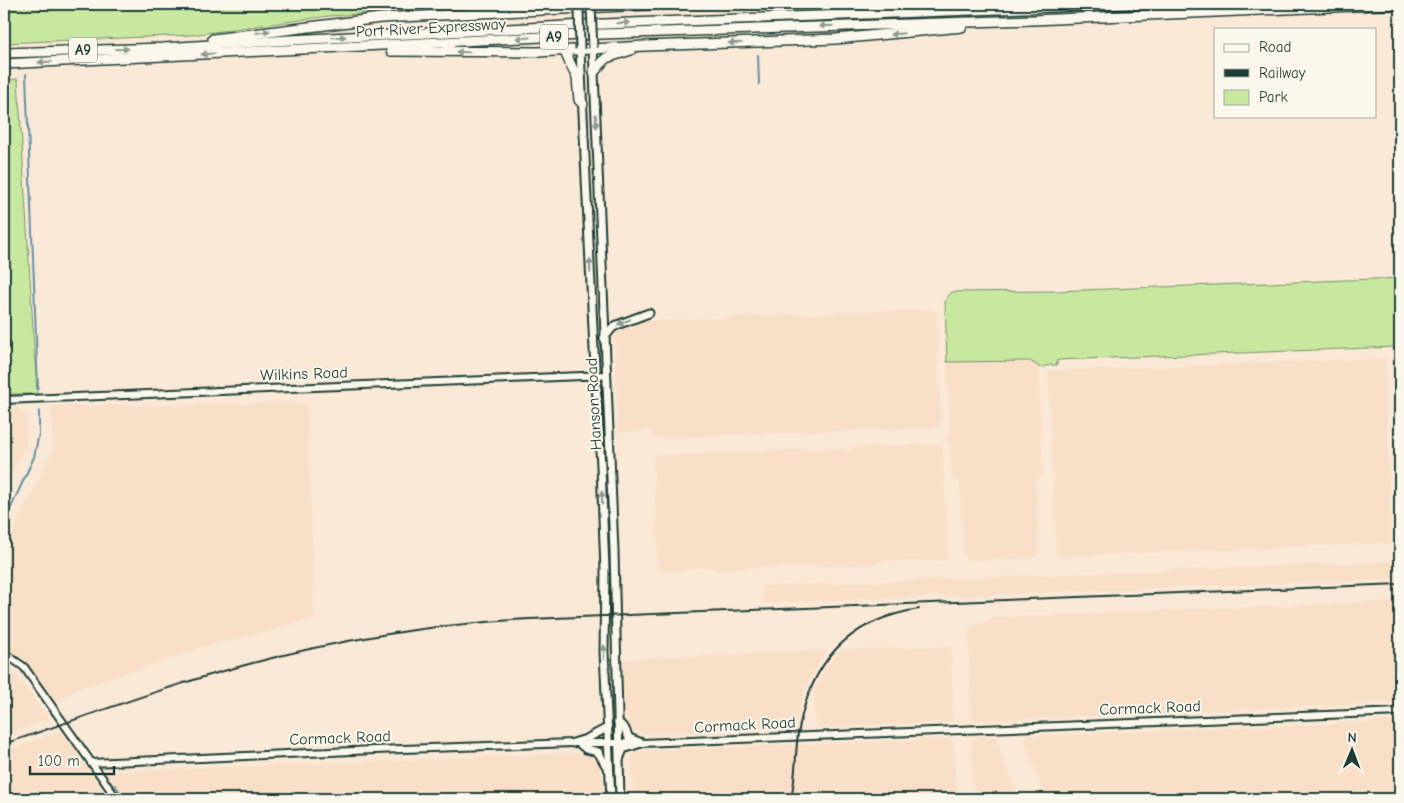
<svg xmlns="http://www.w3.org/2000/svg" width="1404" height="803" font-family="'Comic Neue',sans-serif">
	<rect width="100%" height="100%" fill="#fae9d7"/>
	<filter id="ink" filterUnits="userSpaceOnUse"><feTurbulence type="fractalNoise" baseFrequency=".02" numOctaves="2"/><feDisplacementMap in="SourceGraphic" scale="10" xChannelSelector="R" yChannelSelector="G"/><feConvolveMatrix kernelMatrix="1 2 1 2 8 2 1 2 1" color-interpolation-filters="sRGB"/></filter>
	<g filter="url(#ink)">
		<g fill="#f9dfc8">
			<polygon points="932,309 937,313 941,422 938,427 652,438 651,430 618,433 615,335 619,330 644,321"/>
			<polygon points="1385,358 1391,543 1056,557 1048,371"/>
			<polygon points="1030,361 1041,368 1039,376 1043,477 1036,477 1039,554 1035,558 968,561 963,556 960,480 952,480 950,444 946,438 950,429 947,362"/>
			<polygon points="307,403 315,619 208,646 76,690 55,703 20,658 4,645 4,552 53,449 51,406"/>
			<polygon points="20,407 20,414 27,414 26,445 4,490 4,408"/>
			<polygon points="940,444 943,446 943,450 948,557 944,561 897,561 876,562 875,564 735,569 715,570 715,568 701,568 684,570 684,571 658,572 653,455 844,448 845,451 851,451 851,447"/>
			<polygon points="1400,561 1400,579 763,603 762,586"/>
			<polygon points="1400,601 1400,702 975,721 971,717 968,629 997,617"/>
			<polygon points="951,646 953,718 950,722 816,727 814,686 817,686 825,669 840,650"/>
			<polygon points="827,650 815,669 805,690 795,727 643,734 632,729 627,720 624,706 623,659"/>
			<polygon points="4,664 10,667 49,719 4,735"/>
			<polygon points="1400,721 1400,799 1046,799 1025,743 1025,736"/>
			<polygon points="62,731 108,799 4,799 4,751"/>
			<polygon points="995,737 1019,799 973,799 971,741 975,738"/>
			<polygon points="950,739 954,743 956,799 633,799 632,755 635,751"/>
			<polygon points="588,753 594,756 598,763 603,777 604,799 121,799 101,772"/>
		</g>
		<g fill="#c8e8a0" stroke="#74926a">
			<polygon points="4,4 508,4 329,16 192,35 4,43"/>
			<polygon points="18,79 37,394 4,394 4,80"/>
			<polygon points="1400,278 1400,446 1395,347 1057,360 1057,365 1049,365 1041,368 1030,361 947,362 945,300 952,292 1055,291"/>
		</g>
		<g fill="none" stroke-linecap="round" stroke-linejoin="round">
			<g stroke="#658fa5" stroke-width="2">
				<polyline points="758,55 759,84"/>
				<polyline points="26,74 38,389"/>
				<polyline points="4,523 34,457 39,434 39,411"/>
				<polyline points="115,785 125,799"/>
			</g>
			<defs>
				<g id="tertiary">
					<polyline points="4,400 606,375"/>
					<polyline points="4,653 24,667 117,799"/>
					<polyline points="91,763 374,750 573,743 642,743 1400,712"/>
				</g>
				<g id="secondary">
					<polyline points="593,48 614,551 620,799"/>
					<polyline points="580,49 594,350 601,466 605,570 604,652 611,799"/>
					<polyline points="604,338 612,328 617,325 649,313"/>
					<polyline points="618,722 625,729 629,738 642,743"/>
					<polyline points="573,743 586,739 607,728"/>
					<polyline points="579,743 586,749 598,752 608,769"/>
					<polyline points="620,757 623,749 641,743"/>
				</g>
				<g id="motorway">
					<polyline points="901,4 943,5"/>
					<polyline points="213,39 381,18 665,4"/>
					<polyline points="564,50 577,78 579,100 583,104"/>
					<polyline points="391,51 538,52 645,46 836,39 962,27"/>
					<polyline points="4,53 163,48 290,40 604,24 1127,4"/>
					<polyline points="4,64 602,34 1033,20 1400,4"/>
					<polyline points="594,72 606,58 631,50"/>
				</g>
			</defs>
			<use href="#tertiary" stroke="#1f3d34" stroke-width="10"/>
			<use href="#secondary" stroke="#1f3d34" stroke-width="11"/>
			<use href="#motorway" stroke="#1f3d34" stroke-width="12"/>
			<use href="#tertiary" stroke="#fbf7ec" stroke-width="6"/>
			<use href="#secondary" stroke="#fbf7ec" stroke-width="7"/>
			<use href="#motorway" stroke="#fbf7ec" stroke-width="9"/>
			<g stroke="#1f3d34" stroke-width="2">
				<path d="M4,744C85,717 166,686 249,664C341,639 435,624 530,619L1400,584"/>
				<path d="M791,799C796,778 795,756 798,734C810,663 847,620 919,609"/>
			</g>
			<defs>
				<g id="secondary-bridge">
					<polyline points="591,7 593,48"/>
					<polyline points="579,8 580,49"/>
				</g>
			</defs>
			<use href="#secondary-bridge" stroke="#1f3d34" stroke-width="11" stroke-linecap="butt"/>
			<use href="#secondary-bridge" stroke="#fbf7ec" stroke-width="7"/>
		</g>
		<defs><path id="oneway-solid" d="M-6-.8H1V-3.2L6.5 0L1 3.2V.8H-6Z" transform="scale(1.25)"/></defs>
		<g fill="#8d9a90">
			<use href="#oneway-solid" transform="translate(623 23) rotate(-2)"/>
			<use href="#oneway-solid" transform="translate(826 26) rotate(178)"/>
			<use href="#oneway-solid" transform="translate(263 32) rotate(-8)"/>
			<use href="#oneway-solid" transform="translate(897 34) rotate(175)"/>
			<use href="#oneway-solid" transform="translate(339 37) rotate(-3)"/>
			<use href="#oneway-solid" transform="translate(523 38) rotate(177)"/>
			<use href="#oneway-solid" transform="translate(735 43) rotate(178)"/>
			<use href="#oneway-solid" transform="translate(122 49) rotate(-2)"/>
			<use href="#oneway-solid" transform="translate(463 52) rotate(-179)"/>
			<use href="#oneway-solid" transform="translate(208 54) rotate(177)"/>
			<use href="#oneway-solid" transform="translate(45 62) rotate(177)"/>
			<use href="#oneway-solid" transform="translate(596 121) rotate(88)"/>
			<use href="#oneway-solid" transform="translate(590 266) rotate(-92)"/>
			<use href="#oneway-solid" transform="translate(624 322) rotate(158)"/>
			<use href="#oneway-solid" transform="translate(602 498) rotate(-92)"/>
			<use href="#oneway-solid" transform="translate(604 652) rotate(-90)"/>
		</g>
	</g>
	<g text-anchor="middle" dominant-baseline="central" stroke-width="4" stroke-linejoin="round" paint-order="stroke">
		<g fill="#fbf7ec" stroke="#61756b" stroke-width="1">
			<rect x="540" y="24.5" width="28" height="25" rx="4"/>
			<rect x="69" y="37.5" width="28" height="25" rx="4"/>
		</g>
		<g font-size="15" font-weight="bold" fill="#1f3d34">
			<text x="554" y="37">A9</text>
			<text x="83" y="50">A9</text>
		</g>
		<g font-size="16" fill="#1f3d34" stroke="#fbf7ec">
			<text transform="translate(431 28) rotate(-3)">Port River Expressway</text>
			<text transform="translate(304 374) rotate(-2)">Wilkins Road</text>
			<text transform="translate(594 404) rotate(-93)">Hanson Road</text>
			<text transform="translate(1150 708) rotate(-2)">Cormack Road</text>
			<text transform="translate(745 725) rotate(-3)">Cormack Road</text>
			<text transform="translate(340 738) rotate(-2)">Cormack Road</text>
		</g>
	</g>
	<rect width="1404" height="803" fill="none" stroke="#fbf7ec" stroke-width="20"/>
	<rect x="10" y="10" width="1384" height="783" fill="none" stroke="#1f3d34" stroke-width="2" filter="url(#ink)"/>
	<rect x="1214" y="28" width="162" height="90" fill="#fbf7ec" stroke="#a3ada2"/>
	<rect x="1224" y="44" width="25" height="8" fill="#fbf7ec" stroke="#a3ada2"/>
	<text x="1259" y="52" font-size="15" fill="#1f3d34">Road</text>
	<rect x="1224" y="69" width="25" height="8" fill="#1f3d34" stroke="#a3ada2"/>
	<text x="1259" y="78" font-size="15" fill="#1f3d34">Railway</text>
	<rect x="1224" y="90" width="25" height="15" fill="#c8e8a0" stroke="#a3ada2"/>
	<text x="1259" y="102" font-size="15" fill="#1f3d34">Park</text>
	<g transform="translate(1352 750) rotate(1)" stroke="#fbf7ec" stroke-width="4" paint-order="stroke">
	<path d="M0-4L9 19L0 12L-9 19Z" fill="#1f3d34"/>
	<text y="-8" font-size="14" font-weight="bold" text-anchor="middle" fill="#1f3d34">N</text>
	</g>
	<path d="M30 766v8h84v-8" fill="none" stroke="#1f3d34" stroke-width="2.5"/>
	<text x="38" y="766" font-size="15" fill="#1f3d34" stroke="#fbf7ec" stroke-width="4" paint-order="stroke">100 m</text>
</svg>
